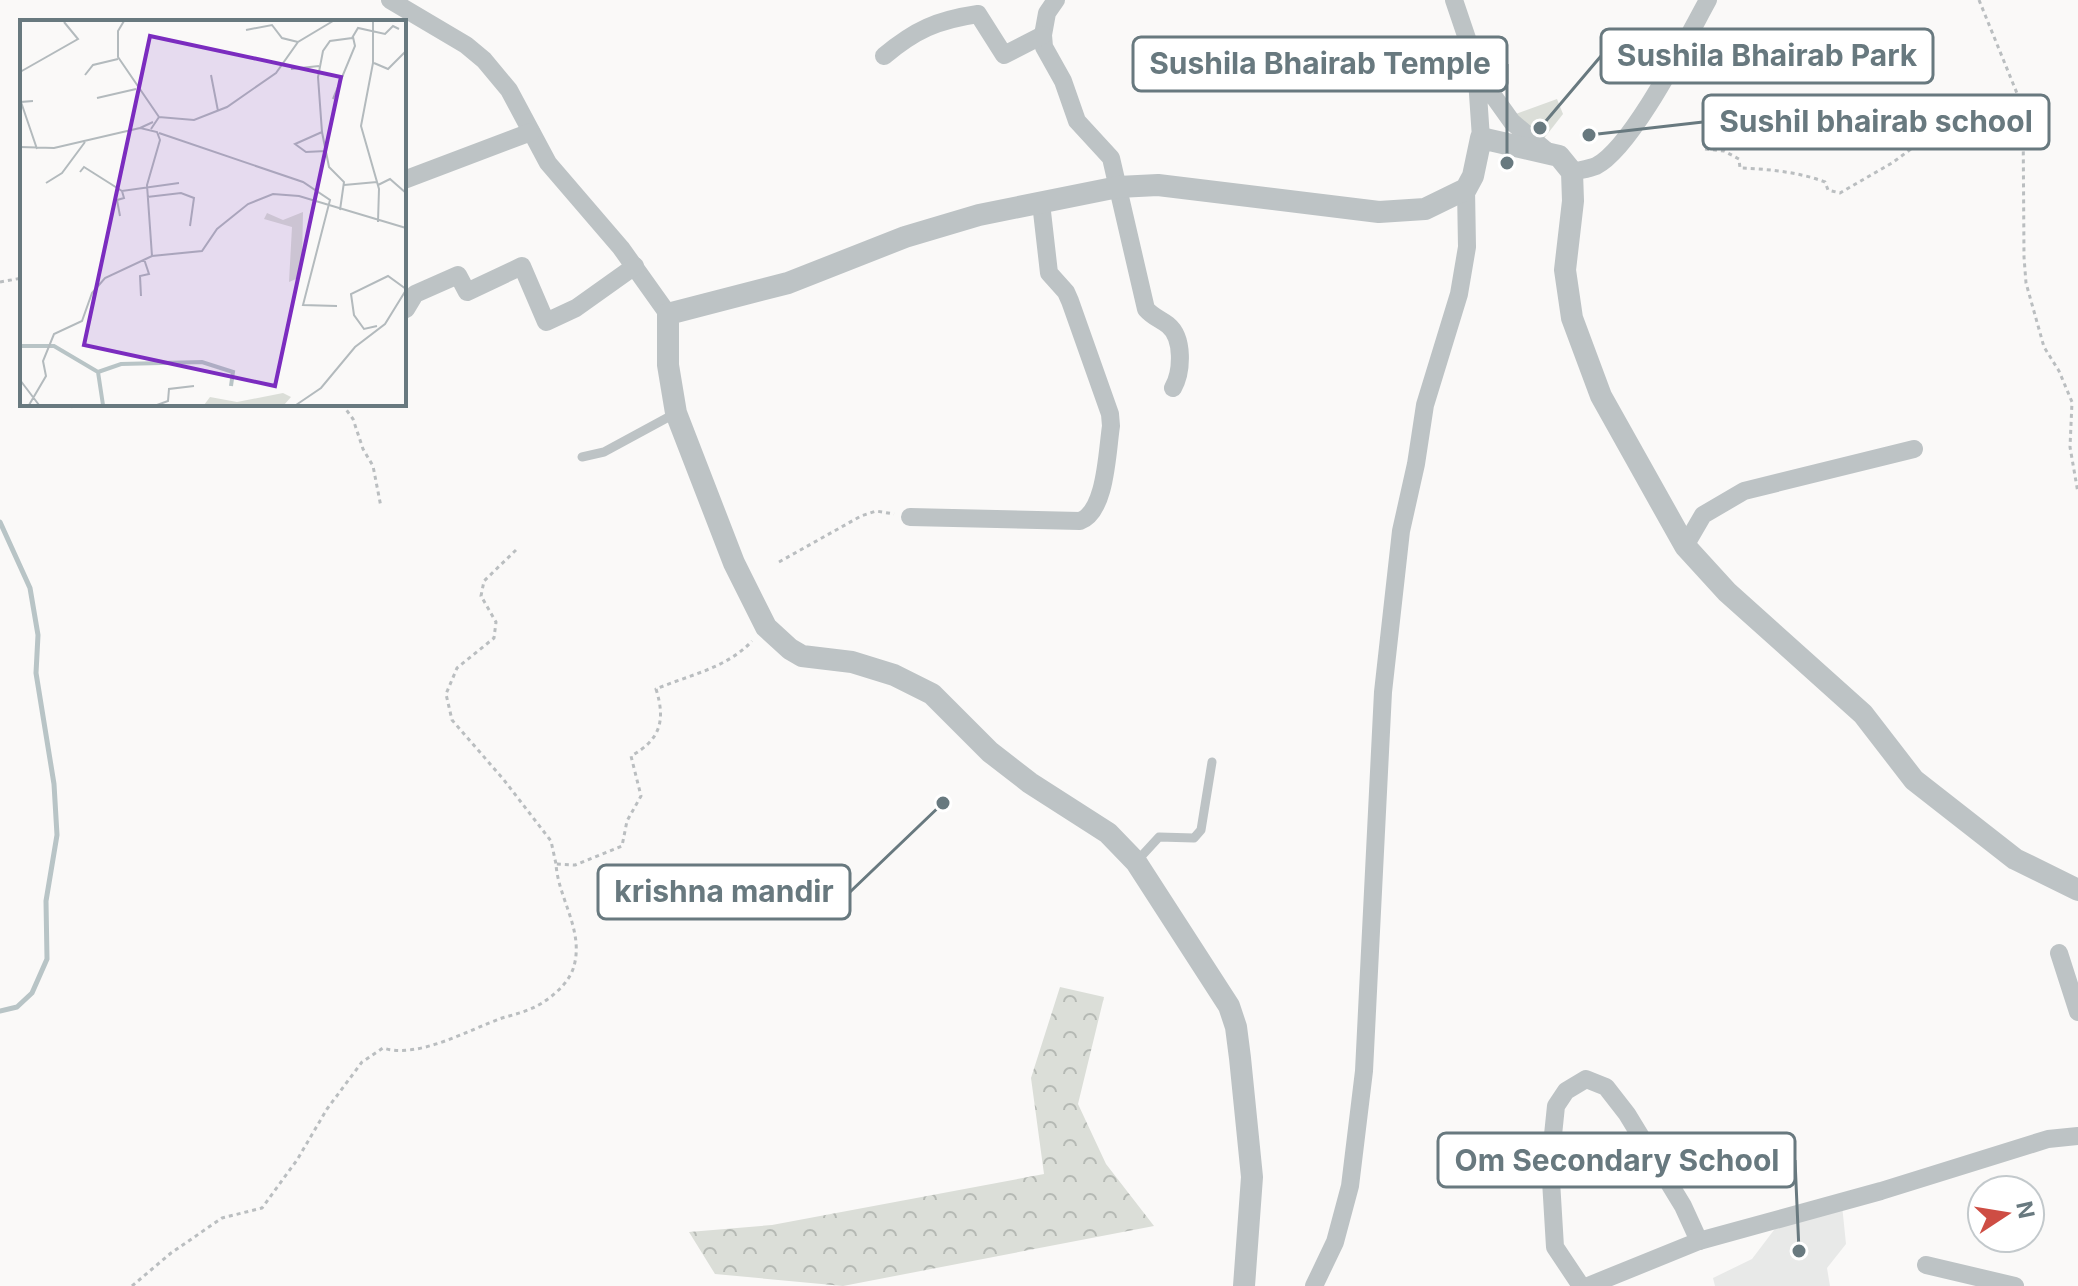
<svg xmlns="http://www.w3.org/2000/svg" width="2078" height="1286" font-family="Inter,sans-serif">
	<defs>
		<pattern id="forest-crowns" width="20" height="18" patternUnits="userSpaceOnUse" patternTransform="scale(2)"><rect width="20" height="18" fill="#dbded8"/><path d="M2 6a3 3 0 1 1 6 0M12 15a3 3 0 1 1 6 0" fill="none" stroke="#b5b9b4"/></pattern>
	</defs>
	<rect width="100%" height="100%" fill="#faf9f8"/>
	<polygon fill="#e8e9e8" points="1842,1205 1846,1244 1827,1268 1830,1286 1715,1286 1713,1278 1752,1259 1777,1226"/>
	<polygon fill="url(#forest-crowns)" points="1060,987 1104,997 1078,1104 1106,1164 1154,1226 843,1286 715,1274 689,1232 772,1225 1044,1174 1031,1078"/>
	<polygon fill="#dbded8" points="1557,99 1563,114 1542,141 1513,115"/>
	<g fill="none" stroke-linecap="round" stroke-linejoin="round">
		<polyline stroke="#b8c4c6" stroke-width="5" points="0,522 30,588 38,635 36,673 54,784 57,835 46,901 47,959 32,993 17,1007 0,1011"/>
		<g stroke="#babec0" stroke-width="3" stroke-dasharray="4 4" stroke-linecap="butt">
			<polyline points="1979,0 2023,108 2024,257 2026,283 2044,347 2059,371 2072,402 2070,447 2078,493"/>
			<path d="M1705,149L1724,151L1739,159L1740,168C1768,169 1799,172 1825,182L1828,190L1840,193L1892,163L1930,135L2020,103"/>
			<polyline points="0,282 22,278"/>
			<polyline points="72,404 74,411"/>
			<polyline points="342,404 353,419 363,449 373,466 381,507"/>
			<polyline points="516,550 484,581 481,596 496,622 494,638 457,668 446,694 452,720 504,780 551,841 556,864"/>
			<polyline points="779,562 861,516 876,511 894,514"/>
			<path d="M132,1286L171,1253L222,1218L262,1208L297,1160L327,1109L362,1062L383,1048C419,1059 468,1030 502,1018C516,1014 529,1011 542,1003C555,995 570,981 574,966C584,930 558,898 556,864L575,865L622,846L627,821L641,796L631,756C660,740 666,721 656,689C689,675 727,668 752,641"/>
		</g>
		<g stroke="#bdc3c5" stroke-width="9">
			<polyline points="582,457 604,452 676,413"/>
			<polyline points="1136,862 1159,837 1194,838 1201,830 1212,762"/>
		</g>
		<g stroke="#bdc3c5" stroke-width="18">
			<polyline points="390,0 466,45 484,60 509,90 548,163 621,248 668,314"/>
			<path d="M1056,0L1047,13L1043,35L1044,47L1063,81L1077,121L1111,158L1146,309C1153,317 1160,319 1168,325C1184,338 1182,372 1173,388"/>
			<polyline points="1454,0 1476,65"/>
			<path d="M884,56C915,30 937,20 978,14L1004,55L1043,35"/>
			<polyline points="1481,138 1476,65 1492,94 1512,122 1549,153"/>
			<path d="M1572,172C1579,170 1589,169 1596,166C1632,148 1687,38 1708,0"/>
			<polyline points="404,180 531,132"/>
			<polyline points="404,308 406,309 415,294 458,275 467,292 522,266 546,322 576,308 635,266"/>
			<path d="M910,517L1080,521C1106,512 1107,452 1111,426L1110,414L1070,301L1066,292L1049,273L1041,203"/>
			<polyline points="1685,546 1703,515 1744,491 1914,449"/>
			<polyline points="2059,953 2078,1012"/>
			<polyline points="1926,1265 2015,1286"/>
			<polyline points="1314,1286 1335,1242 1350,1186 1364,1071 1383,692 1401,531 1416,464 1425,405 1459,294 1467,247 1466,189"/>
			<polyline points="1581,1286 1555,1247 1550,1164 1556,1106 1566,1091 1586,1079 1606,1087 1627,1114 1683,1206 1699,1241"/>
			<polyline points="1588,1286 1699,1241 1881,1191 2048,1139 2078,1136"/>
		</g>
		<polyline stroke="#bdc3c5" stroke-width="22" points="1244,1286 1252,1177 1240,1058 1236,1027 1229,1006 1136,862 1108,833 1030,783 990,752 932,694 894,675 852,662 802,656 790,649 766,627 734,563 676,413 668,365 668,314 788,283 905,237 979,215 1118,187 1158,185 1379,212 1425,209 1466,189 1473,176 1481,138 1559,156 1572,172 1573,201 1565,270 1572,318 1601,396 1685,546 1727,592 1863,714 1914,780 2015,859 2078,890"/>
	</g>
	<g transform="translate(20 20)">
		<rect width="386" height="386" fill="#faf9f8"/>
		<path d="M283,192L282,241L276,259L269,262L272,207L244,199L247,193L263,200ZM263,373L271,377L264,385H184L190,377L217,382Z" fill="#dbded8"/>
		<path fill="none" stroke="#b8c4c6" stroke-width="4" d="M0,326H34L78,352L83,385M78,352L101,344L182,342L213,352L211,366"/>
		<path fill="none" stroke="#b3babd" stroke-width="2" d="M104,1L98,11V37L139,97M353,1V43L341,106L359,169L358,202M226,10L252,5L262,18L278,22M354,43L368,49L386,31M271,49L299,46M0,52L58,19L44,2M65,55L73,45L98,39M191,55L198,91M77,78L116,69M313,79L335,26L333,17M13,81L1,82L17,129M131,109L139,97L174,100L207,87L256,53L278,22L313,1M302,112L275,124L286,132L306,131M139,113L283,162L310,180L283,285L317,286M0,127L34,128L120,108M60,152L64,147L102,171L159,163M26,163L42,153L65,122M324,165L357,162M358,165L370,159L386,173M127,177L161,173L174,178L170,206M320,190L324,162L309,147L302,112L298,57L303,31L310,21L332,18L338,8L365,14L373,6L379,9M100,196L97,180L104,178L102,171M132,236L127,165L140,120L137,112L120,108L133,102M121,276L120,256L129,254L124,239M357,306L344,309L334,295L331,274L368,256L386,269M0,360L19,385M9,385L26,356L23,341L34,314L62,301L72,273L85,258L132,236L182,231L197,209L228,184L253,174L279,176L386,208M137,385L148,381L149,369L174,366M276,385L301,368L335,327L365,304L386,270"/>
		<path fill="#7b2cbf" fill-opacity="0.15" stroke="#7b2cbf" stroke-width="4" d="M130,16L321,57L255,366L64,325Z"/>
		<rect width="386" height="386" fill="none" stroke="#68797f" stroke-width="4"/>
	</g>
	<path fill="none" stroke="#68797f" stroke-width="3" d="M1540 128L1601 56M1507 163L1507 64M1589 135L1703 122M943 803L850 892M1799 1251L1795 1160"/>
	<g fill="#68797f" stroke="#fff" stroke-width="3">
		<circle cx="1540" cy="128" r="8"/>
		<circle cx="1507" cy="163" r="8"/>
		<circle cx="1589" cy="135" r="8"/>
		<circle cx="943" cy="803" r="8"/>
		<circle cx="1799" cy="1251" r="8"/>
	</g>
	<g fill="#fff" stroke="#68797f" stroke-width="3">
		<rect x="1601" y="29" width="332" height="54" rx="8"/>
		<rect x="1133" y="37" width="374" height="54" rx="8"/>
		<rect x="1703" y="95" width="346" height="54" rx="8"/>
		<rect x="598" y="865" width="252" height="54" rx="8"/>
		<rect x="1438" y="1133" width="357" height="54" rx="8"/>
	</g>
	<g font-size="30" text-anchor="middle" font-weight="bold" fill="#68797f">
		<text x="1767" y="66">Sushila Bhairab Park</text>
		<text x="1320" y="74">Sushila Bhairab Temple</text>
		<text x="1876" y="132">Sushil bhairab school</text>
		<text x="724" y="902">krishna mandir</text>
		<text x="1617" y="1171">Om Secondary School</text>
	</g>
	<g transform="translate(2006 1214) rotate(78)"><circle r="38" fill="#ffffff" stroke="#c3c9cc" stroke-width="2"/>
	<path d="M0-6L14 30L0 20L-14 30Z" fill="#ce4d44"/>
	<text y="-12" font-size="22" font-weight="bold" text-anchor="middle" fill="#68797f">N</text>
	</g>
</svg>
